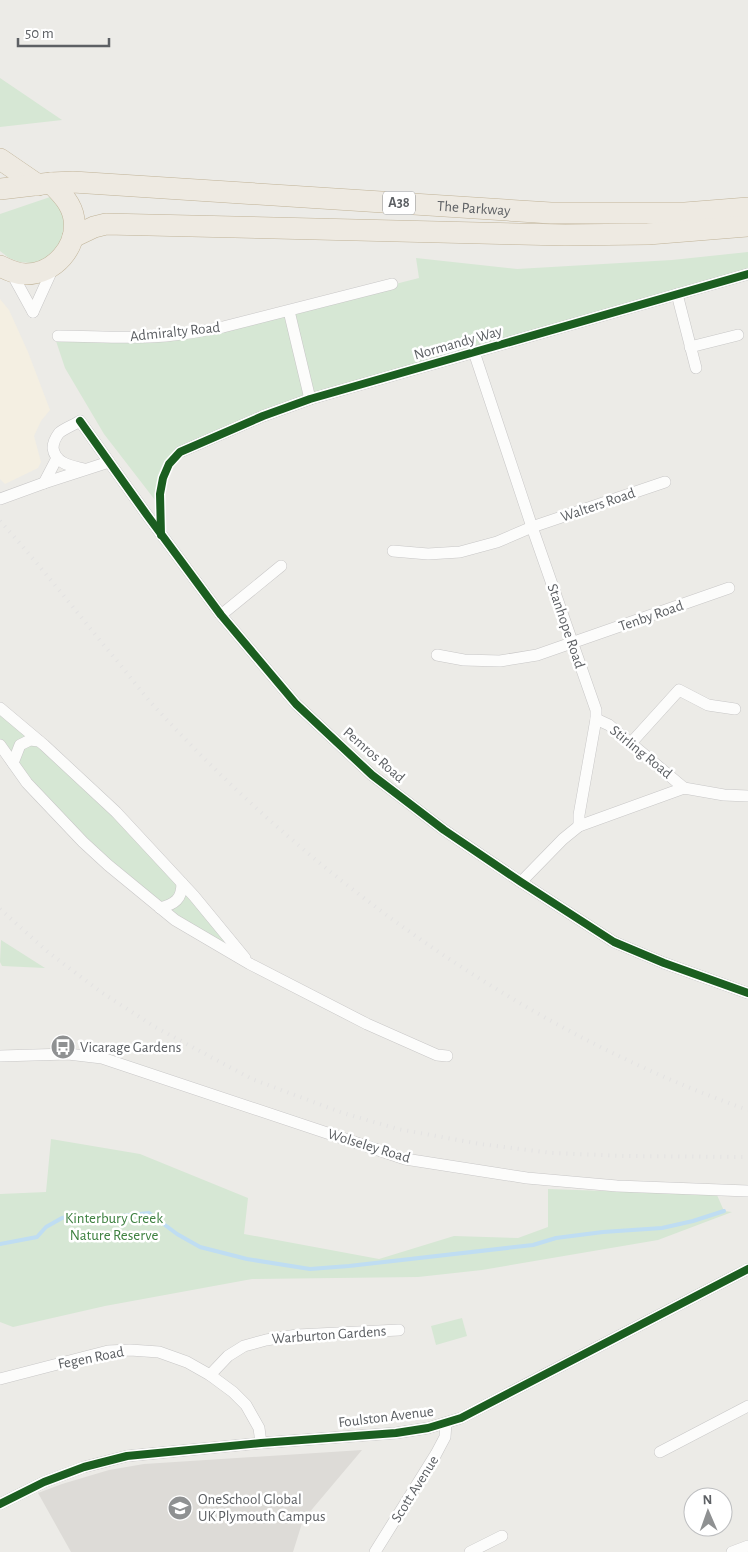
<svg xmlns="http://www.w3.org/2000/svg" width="748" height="1552" font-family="'Alegreya Sans',sans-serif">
	<rect width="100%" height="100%" fill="#ecebe7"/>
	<polygon fill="#f4efe2" points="0,299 9,310 28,352 50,410 41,421 34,436 41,462 38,468 5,484 0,479"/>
	<polygon fill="#dddbd7" points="362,1450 303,1520 293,1552 71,1552 38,1493 62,1484 109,1470 144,1464"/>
	<g fill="#d6e7d4">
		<polygon points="0,78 62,120 0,127"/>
		<polygon points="53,196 65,219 61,243 44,260 32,263 20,262 9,258 0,251 0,214"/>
		<polygon points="748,252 748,274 310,399 188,452 172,468 166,478 164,495 165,513 104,434 65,368 54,335 165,336 289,311 419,278 416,258 517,269 672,260"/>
		<polygon points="0,708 116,812 250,964 175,920 108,865 0,745"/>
		<polygon points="1,940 45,968 2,966 0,962"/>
		<polygon points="51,1139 140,1154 248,1198 244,1234 379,1259 454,1236 518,1238 548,1227 548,1189 717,1195 724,1211 732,1212 658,1240 482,1270 418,1277 252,1279 105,1306 13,1327 0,1322 0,1194 46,1192"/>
		<polygon points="462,1318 467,1336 436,1345 431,1326"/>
	</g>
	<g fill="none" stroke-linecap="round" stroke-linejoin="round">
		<g stroke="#bfddf2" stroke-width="4">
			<polyline points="113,1217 149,1213 177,1234 200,1247 247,1259 310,1269 349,1266 533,1245 556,1238 603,1232 662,1228 693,1221 724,1211"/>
			<polyline points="0,1244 37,1237 46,1227 62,1218 73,1216"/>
		</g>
		<defs>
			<g id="street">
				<polyline points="11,272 33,312"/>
				<polyline points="677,294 696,368"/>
				<polyline points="289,311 310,399"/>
				<polyline points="33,312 53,268"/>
				<path d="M58,336C94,336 130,339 166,336C185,334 204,331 223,327L392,284"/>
				<polyline points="690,347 738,335"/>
				<polyline points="474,352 532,527 596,710 596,719 579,815 579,826"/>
				<polyline points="180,452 263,416 310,399 748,274"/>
				<path d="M84,469C72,466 55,464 53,448C53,443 56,437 59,433C65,428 74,425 80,421L147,515L221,615L296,704L372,775L444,830L521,882L614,942L664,963L748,993"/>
				<polyline points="44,483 57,458"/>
				<polyline points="0,499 44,483 109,462"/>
				<polyline points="393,551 428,554 460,552 497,542 532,527 665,482"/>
				<polyline points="221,615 281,566"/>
				<polyline points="437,655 464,660 500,661 537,655 729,588"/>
				<polyline points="0,708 44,745 116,812 194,896 245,958"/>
				<polyline points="596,719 609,725 684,788"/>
				<polyline points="631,743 679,690 708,705 735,709"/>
				<polyline points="0,745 27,783 83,842 108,865 175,920 250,964 367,1024 437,1055 447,1056"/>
				<polyline points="13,763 20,745 30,740 39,741"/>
				<polyline points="521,882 563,839 579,826 684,788 724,795 748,796"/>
				<path d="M160,908C175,904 182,899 182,883"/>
				<polyline points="0,1056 68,1054 102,1058 405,1159 527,1178 617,1186 748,1191"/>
				<polyline points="210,1375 228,1356 244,1346 266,1340 297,1335 399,1330"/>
				<polyline points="0,1379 108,1351 130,1350 159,1352 187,1362 210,1375 233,1392 246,1405 259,1428 261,1443"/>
				<polyline points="660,1452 748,1406"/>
				<polyline points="0,1504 44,1482 84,1467 127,1456 261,1443 396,1433 428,1428 461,1418 748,1269"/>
				<polyline points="375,1552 436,1454 445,1437 446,1423"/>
				<polyline points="470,1552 502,1536"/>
				<polyline points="732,1552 748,1546"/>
			</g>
			<g id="highway">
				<polyline points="0,159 38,185"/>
				<path id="s1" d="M0,189L51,183L73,182L551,213H685L748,208"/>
				<polyline points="73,237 94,227 106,224 565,235 648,234 748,226"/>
				<path d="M0,266C8,270 16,274 26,274C54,274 78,247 74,219C72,204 61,193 51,183"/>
			</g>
		</defs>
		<use href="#street" stroke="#c8c7c7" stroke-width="12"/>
		<use href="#highway" stroke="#c0b398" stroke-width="22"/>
		<use href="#street" stroke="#fcfcfb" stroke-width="11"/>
		<use href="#highway" stroke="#eeeae2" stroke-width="21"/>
		<g stroke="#e3e2e2" stroke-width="4" stroke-dasharray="1 6" stroke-linecap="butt">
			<path d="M0,521C39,564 75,610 112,655C127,672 140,691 155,707C314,881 526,1032 748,1110"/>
			<polyline points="0,909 48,952 101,992 155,1027 252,1079 343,1113 398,1129 480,1144 552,1153 624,1156 748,1157"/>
		</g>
		<defs>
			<g id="cycleway">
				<polyline points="80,421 147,515 221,615 296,704 372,775 444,830 521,882 614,942 664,963 748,993"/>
				<polyline points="161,535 160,494 163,478 169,464 180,452 263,416 310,399 748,274"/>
				<polyline points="0,1504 44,1482 84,1467 127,1456 261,1443 396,1433 428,1428 461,1418 748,1269"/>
			</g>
		</defs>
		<use href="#cycleway" stroke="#fff" stroke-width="11"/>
		<use href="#cycleway" stroke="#1b5e20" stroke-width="8"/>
	</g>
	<defs>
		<symbol id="bus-disc" viewBox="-11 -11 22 22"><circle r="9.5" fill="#8f9192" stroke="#fff"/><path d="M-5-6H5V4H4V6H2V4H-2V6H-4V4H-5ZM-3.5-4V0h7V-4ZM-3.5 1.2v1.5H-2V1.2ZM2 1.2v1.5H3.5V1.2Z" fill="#fff"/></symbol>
		<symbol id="school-disc" viewBox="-11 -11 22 22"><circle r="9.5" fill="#8f9192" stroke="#fff"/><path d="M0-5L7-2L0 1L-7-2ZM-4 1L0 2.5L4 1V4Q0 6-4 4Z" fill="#fff"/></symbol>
	</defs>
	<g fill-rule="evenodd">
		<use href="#bus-disc" x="49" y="1033" width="28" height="28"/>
		<use href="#school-disc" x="166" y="1494" width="28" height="28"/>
	</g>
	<g text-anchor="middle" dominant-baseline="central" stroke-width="5" stroke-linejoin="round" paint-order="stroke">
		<rect fill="#fff" stroke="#8e9092" stroke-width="1" x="383" y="191.5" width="32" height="23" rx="4"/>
		<g font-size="14" font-weight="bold" fill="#5d6064">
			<text x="399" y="203">A38</text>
		</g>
		<g font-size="15" fill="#5d6064" stroke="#fff">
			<text stroke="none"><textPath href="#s1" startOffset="475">The Parkway</textPath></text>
			<text transform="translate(175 332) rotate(-6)">Admiralty Road</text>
			<text transform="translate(458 343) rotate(-16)">Normandy Way</text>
			<text transform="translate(598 505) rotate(-19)">Walters Road</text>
			<text transform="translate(651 616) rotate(-19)">Tenby Road</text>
			<text transform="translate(566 626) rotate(71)">Stanhope Road</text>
			<text transform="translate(641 752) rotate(39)">Stirling Road</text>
			<text transform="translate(374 755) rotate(41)">Pemros Road</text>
			<text transform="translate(369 1146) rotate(17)">Wolseley Road</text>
			<text transform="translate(329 1335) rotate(-4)">Warburton Gardens</text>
			<text transform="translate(91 1358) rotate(-11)">Fegen Road</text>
			<text transform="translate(386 1417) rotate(-7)">Foulston Avenue</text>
			<text transform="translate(415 1489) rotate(-58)">Scott Avenue</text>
		</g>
		<g font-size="15" fill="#5d6064" stroke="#fff" text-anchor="start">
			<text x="80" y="1047">Vicarage Gardens</text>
			<text x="198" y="1499">OneSchool Global<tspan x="198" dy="17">UK Plymouth Campus</tspan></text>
		</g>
		<g font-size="15" fill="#3e8140" stroke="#fff">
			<text x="114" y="1218">Kinterbury Creek<tspan x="114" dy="17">Nature Reserve</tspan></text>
		</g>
	</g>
	<g transform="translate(708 1512) rotate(358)"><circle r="24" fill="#ffffff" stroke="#bebfc1"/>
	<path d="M0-4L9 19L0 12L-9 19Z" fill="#8f9192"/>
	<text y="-8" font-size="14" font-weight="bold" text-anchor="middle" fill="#5d6064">N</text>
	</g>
	<path d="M18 38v8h91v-8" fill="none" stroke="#5d6064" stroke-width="2.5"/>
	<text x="25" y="38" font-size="15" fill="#5d6064" stroke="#ffffff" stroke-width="4" paint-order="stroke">50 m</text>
</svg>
